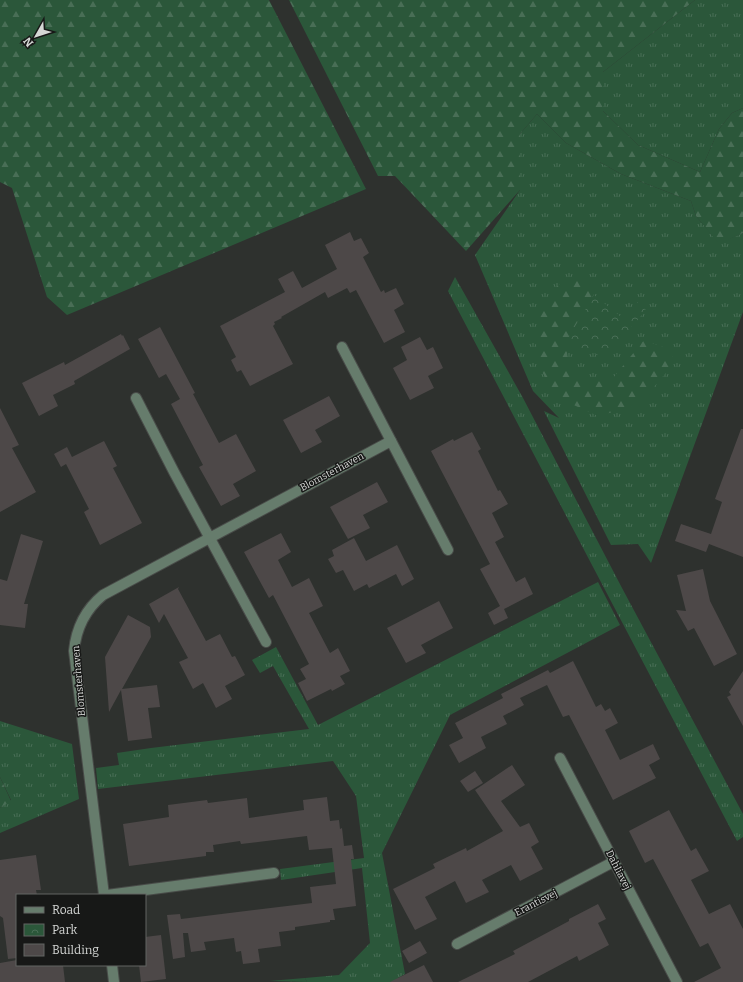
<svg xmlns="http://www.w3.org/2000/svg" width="743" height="982" font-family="Bitter,serif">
	<defs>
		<pattern id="grass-tufts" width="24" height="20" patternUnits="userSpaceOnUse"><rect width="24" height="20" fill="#2b573a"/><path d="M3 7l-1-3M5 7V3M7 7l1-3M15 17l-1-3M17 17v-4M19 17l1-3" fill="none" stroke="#496e56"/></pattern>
		<pattern id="forest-firs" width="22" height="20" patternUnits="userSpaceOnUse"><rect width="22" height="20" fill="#2b573a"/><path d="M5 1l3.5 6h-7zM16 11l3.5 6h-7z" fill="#496e56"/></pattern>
		<pattern id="park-crowns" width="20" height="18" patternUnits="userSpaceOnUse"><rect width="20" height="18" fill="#2b573a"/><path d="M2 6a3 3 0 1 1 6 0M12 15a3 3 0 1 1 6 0" fill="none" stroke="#496e56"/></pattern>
	</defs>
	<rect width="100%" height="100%" fill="#2e312e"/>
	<g fill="url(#grass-tufts)">
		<polygon points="695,0 743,0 743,108 732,113 719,129 700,172 638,145 603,111 603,72"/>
		<polygon points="537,114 566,143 621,174 691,201 696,216 719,243 743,233 743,312 651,563 638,544 611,545 544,411 559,418 533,391 475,255 520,190 520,134"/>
		<polygon points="455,277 523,398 622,588 743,814 743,837 737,841 448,291"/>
		<polygon points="598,582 620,625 450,715 382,853 405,974 398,978 398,982 307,982 305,978 339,975 370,943 362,868 281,880 280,869 364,858 356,796 333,761 98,789 96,768 119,765 117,753 151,748 309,729 273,666 260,673 252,660 276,647 318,725"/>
		<polygon points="0,721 72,744 79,799 0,833 0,808 11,800 0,777"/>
	</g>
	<g fill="url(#forest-firs)">
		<polygon points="0,0 269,0 366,189 67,315 47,297 12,188 0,182"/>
		<polygon points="289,0 695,0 603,72 603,111 638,145 700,172 719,129 732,113 743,108 743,233 719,244 696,216 691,201 621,174 566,143 537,114 520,134 520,190 466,251 395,176 378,176"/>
		<polygon points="574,277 589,282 595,292 566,342 568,362 586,379 609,383 644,340 671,350 674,363 639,405 598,416 556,397 540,368 535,336 540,312 558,285"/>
		<polygon points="0,777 11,801 0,808"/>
		<polygon points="305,978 307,982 269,981"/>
	</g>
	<polygon fill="url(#park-crowns)" points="594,295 620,316 629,312 637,302 646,310 605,358 566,342"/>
	<g fill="#4d4848">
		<polygon points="350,232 354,241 361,238 369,253 363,257 381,292 384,290 385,293 396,288 404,304 394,310 405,332 384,343 356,290 350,293 347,288 328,298 325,292 281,317 282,318 274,322 275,324 273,326 293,364 250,386 241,370 237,372 231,360 236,357 220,326 285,292 278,279 293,271 302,288 337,269 325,245"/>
		<polygon points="160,327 195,393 193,394 219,443 236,434 256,471 233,484 240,496 221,506 199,467 203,465 171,404 180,399 166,374 159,378 138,339"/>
		<polygon points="121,334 122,336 123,335 130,349 74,381 75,384 53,395 58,406 39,416 22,383 64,362 65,365"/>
		<polygon points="420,337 427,350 433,347 443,368 428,376 434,388 410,400 393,368 407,360 401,347"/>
		<polygon points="329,396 340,416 315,430 322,442 301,453 283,420"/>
		<polygon points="0,408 19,445 12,448 36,492 0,512"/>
		<polygon points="741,429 743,429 743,557 709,544 706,552 675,541 681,524 711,534 722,502 715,499"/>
		<polygon points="472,432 481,449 478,451 498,491 500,490 508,504 492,513 504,537 495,542 516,582 525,577 533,594 504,609 508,618 494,625 488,613 500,606 480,569 490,564 431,451 453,439 454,441"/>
		<polygon points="104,441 117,466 113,468 142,523 100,545 84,512 89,509 66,464 61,467 54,454 67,447 72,457"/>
		<polygon points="377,482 388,502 363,515 370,528 348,539 330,507"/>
		<polygon points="281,533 291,552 278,560 292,587 309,578 323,606 309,613 330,653 338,648 350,671 340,676 345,684 332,691 331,689 307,701 298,683 306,679 300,669 309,664 273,595 269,598 244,552"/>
		<polygon points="21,534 43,541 24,604 28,604 25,628 0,625 0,579 7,581"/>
		<polygon points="354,538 366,561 397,545 414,579 402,586 396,574 369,588 367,584 354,591 343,570 336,573 328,559 334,556 332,550"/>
		<polygon points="703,569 710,601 737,654 714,666 694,628 688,631 676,610 686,611 677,575"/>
		<polygon points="179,587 178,589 206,641 220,634 232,657 235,656 245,675 225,686 232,699 216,708 203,683 193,689 179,662 188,658 164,614 159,623 149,604"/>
		<polygon points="439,601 453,628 421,645 426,653 406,663 387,628"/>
		<polygon points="128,615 150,627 151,637 122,689 157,685 160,707 148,708 152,738 128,741 121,690 109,712 105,657"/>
		<polygon points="573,661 596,707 601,704 605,711 610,708 618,723 605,730 620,760 653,744 660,759 649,765 656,778 613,800 569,715 563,717 547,685 520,698 524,705 503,716 507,724 481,737 486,748 459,763 449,745 463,738 455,723 503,698 501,694 548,670 550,673"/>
		<polygon points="743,671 743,726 727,697 731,695 729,692"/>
		<polygon points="512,765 525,785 501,801 520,827 529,823 539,842 531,847 543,869 520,881 511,865 482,880 489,892 466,903 455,881 425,897 437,919 415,930 393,889 435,868 433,864 466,848 467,851 503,831 475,790"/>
		<polygon points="475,771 483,783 468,792 460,781"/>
		<polygon points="327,797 330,821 339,820 340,829 342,828 344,846 352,845 354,859 351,859 356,906 333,909 335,920 330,920 330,922 295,927 295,930 279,932 281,946 258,949 260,962 243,964 241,951 236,952 234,938 204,942 206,950 191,952 188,933 183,933 185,957 173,959 167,915 180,914 181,919 312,903 310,887 336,884 332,848 309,850 307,836 241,844 240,841 213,845 214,852 206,852 206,856 129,866 123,824 169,817 168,805 207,800 208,803 247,798 249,818 304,810 303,800"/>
		<polygon points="669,810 691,851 696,848 709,871 691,880 709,914 730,904 743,929 743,982 694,982 721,968 708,943 700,947 653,859 645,863 629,831"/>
		<polygon points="36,855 41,890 36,890 37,895 17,895 17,958 8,959 3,918 0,916 0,860"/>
		<polygon points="598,904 606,919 598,923 609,945 579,961 577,956 528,982 458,982 515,954 513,951 569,921 569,919"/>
		<polygon points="161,935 166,979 141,982 139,965 145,965 145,937"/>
		<polygon points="420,941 427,953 409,963 402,951"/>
		<polygon points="17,960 17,965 63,965 65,982 0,982 0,963"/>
		<polygon points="424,965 433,982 390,982"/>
	</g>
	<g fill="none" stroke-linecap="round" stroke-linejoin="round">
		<defs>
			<g id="minor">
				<polyline points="342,347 448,550"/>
				<polyline points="136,398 174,472 266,642"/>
				<polyline points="560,758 677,982"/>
				<path d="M104,895L74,651C76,629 86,609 103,595L391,441"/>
				<polyline points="107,895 274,873"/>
				<polyline points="457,944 613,862"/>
				<polyline points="112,965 114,982"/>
			</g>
		</defs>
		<use href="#minor" stroke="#494c49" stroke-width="12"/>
		<use href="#minor" stroke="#667c6c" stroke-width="10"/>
	</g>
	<g text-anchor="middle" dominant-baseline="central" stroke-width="3" stroke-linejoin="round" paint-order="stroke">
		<g font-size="10" fill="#d5d7d5" stroke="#171817">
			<text transform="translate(332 472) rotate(-28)">Blomsterhaven</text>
			<text transform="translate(79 681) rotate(-95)">Blomsterhaven</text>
			<text transform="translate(618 870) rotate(63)">Dahliavej</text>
			<text transform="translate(536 903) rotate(-27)">Erantisvej</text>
		</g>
	</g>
	<rect x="16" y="894" width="130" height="72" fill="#171817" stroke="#636463"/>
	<rect x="24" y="907" width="20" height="6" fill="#667c6c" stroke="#636463"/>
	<text x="52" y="914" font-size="12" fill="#d5d7d5">Road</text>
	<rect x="24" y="924" width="20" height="12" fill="url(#park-crowns)" stroke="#636463"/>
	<text x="52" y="934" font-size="12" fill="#d5d7d5">Park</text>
	<rect x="24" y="944" width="20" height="12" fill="#4d4848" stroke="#636463"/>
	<text x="52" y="954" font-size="12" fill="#d5d7d5">Building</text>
	<g transform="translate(36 36) rotate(231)" stroke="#171817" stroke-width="3" paint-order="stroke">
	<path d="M0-3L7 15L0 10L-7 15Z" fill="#d5d7d5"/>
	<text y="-6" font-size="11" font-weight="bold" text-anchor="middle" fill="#d5d7d5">N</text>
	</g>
</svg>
